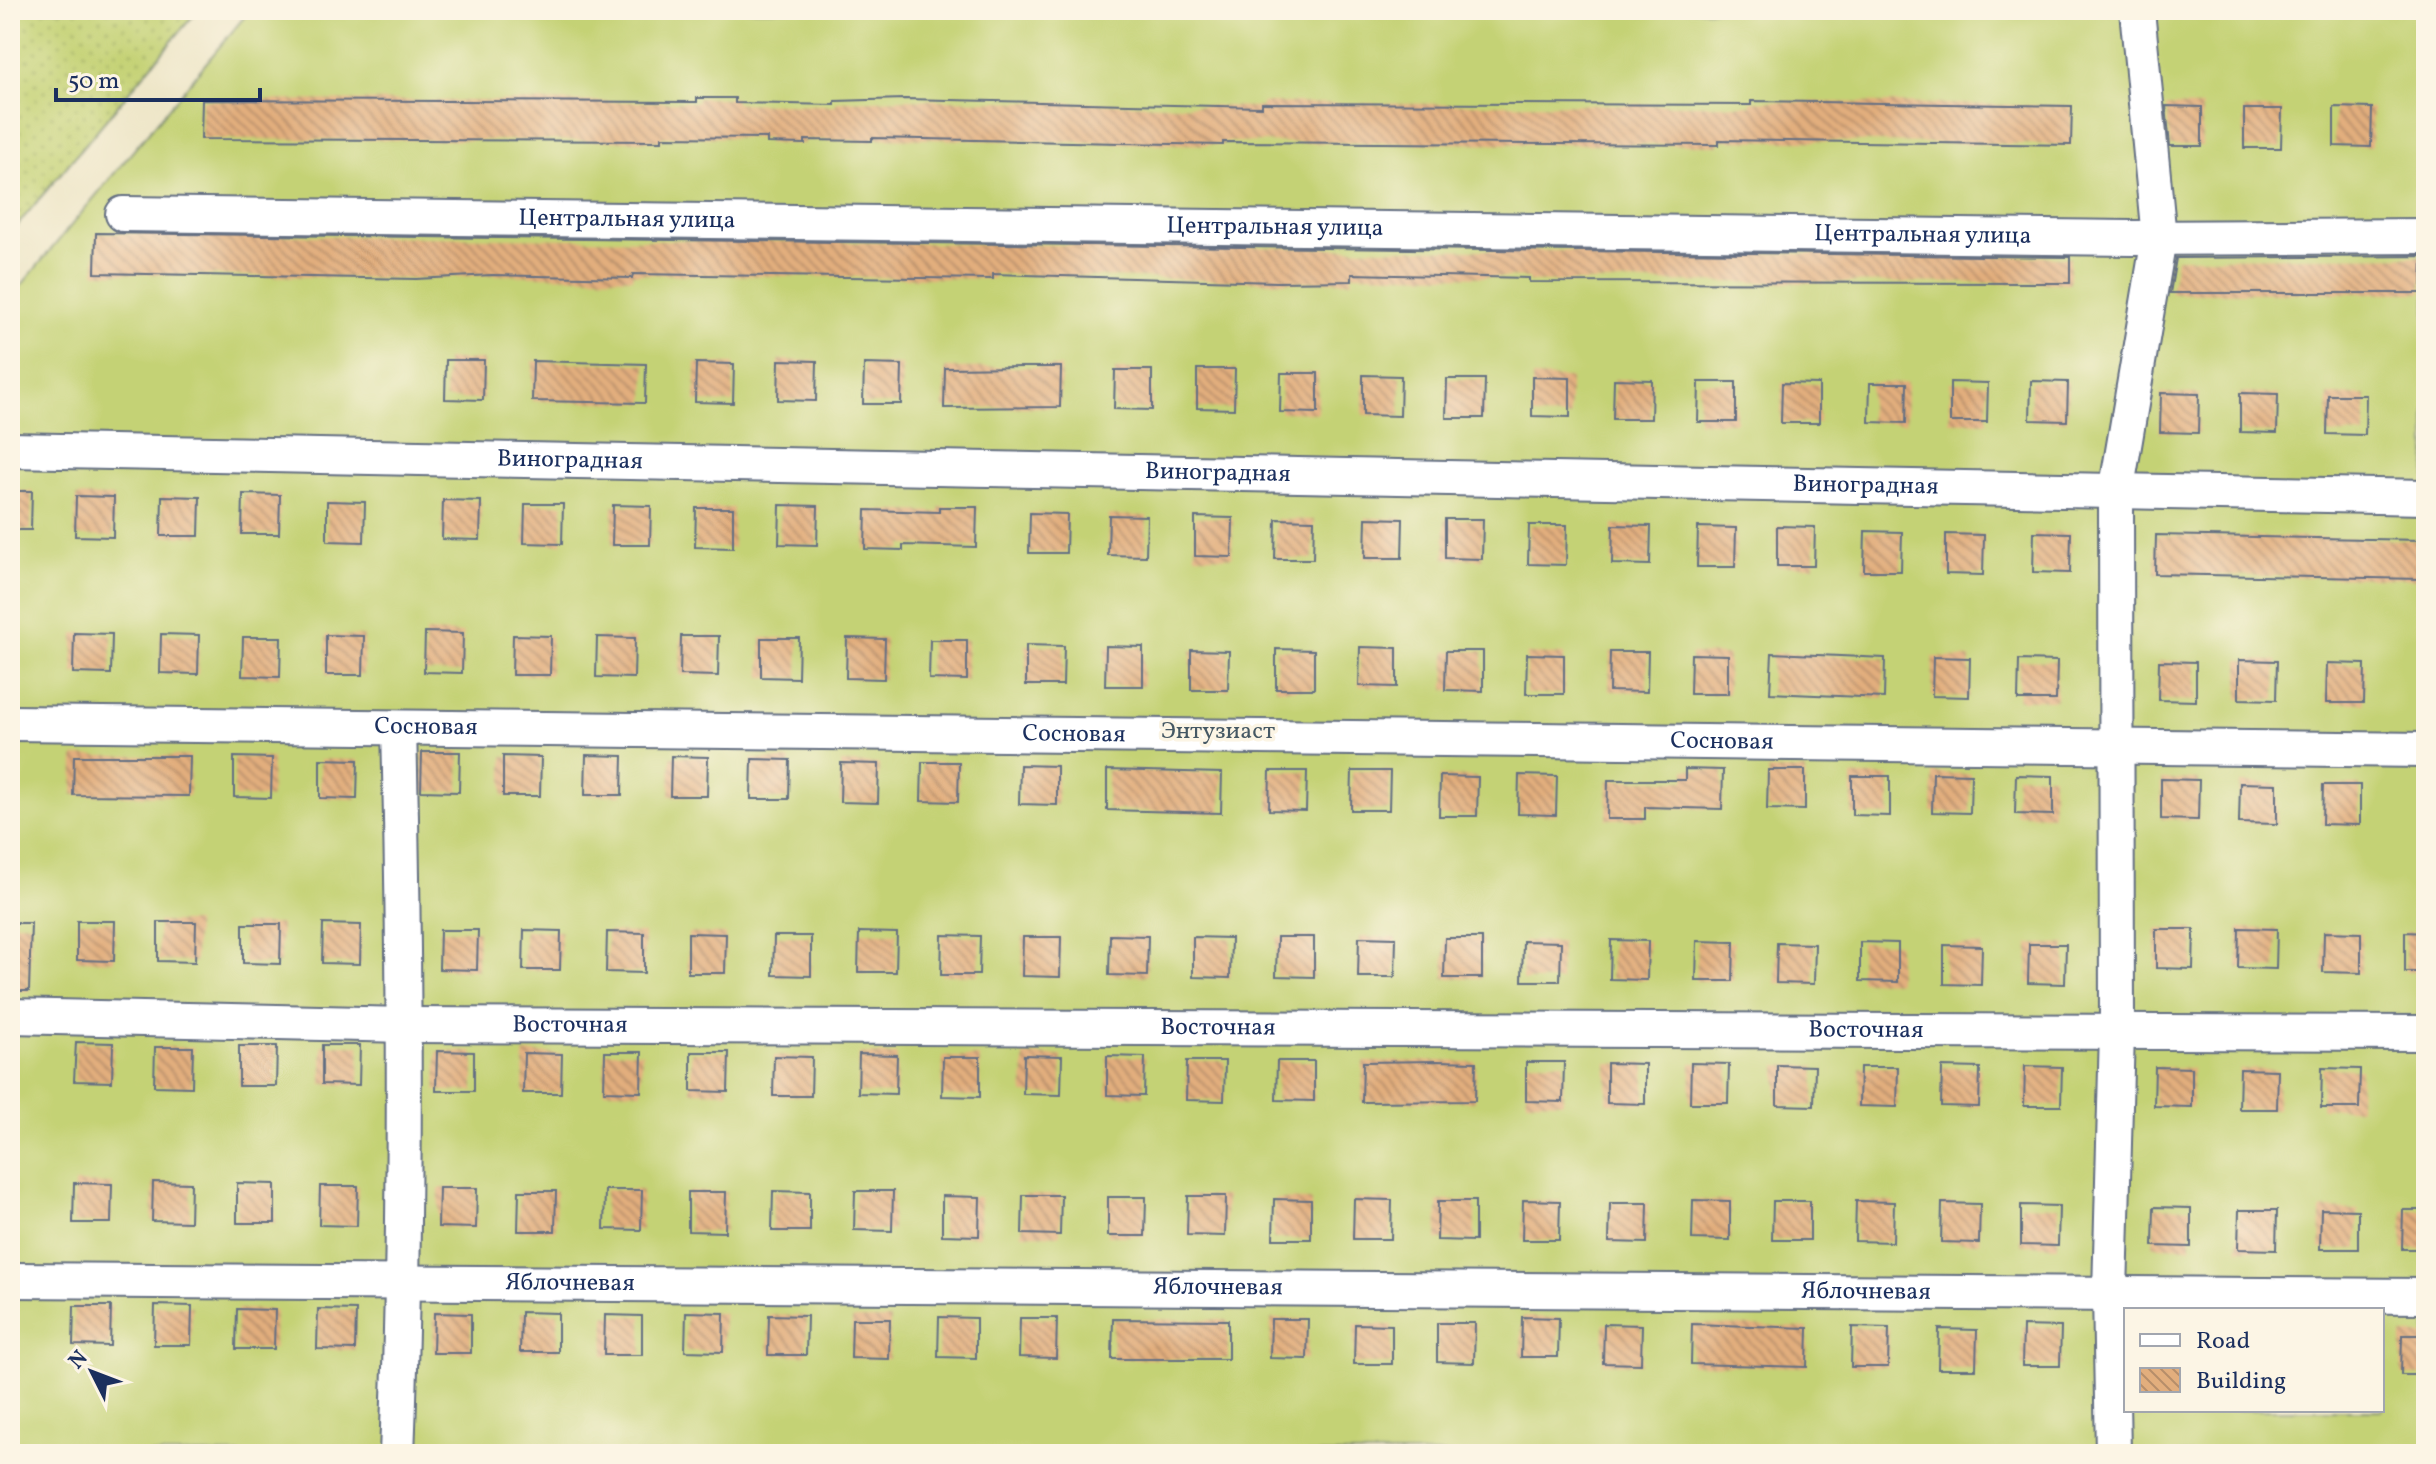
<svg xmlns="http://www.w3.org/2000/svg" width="2436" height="1464" font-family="Vollkorn,serif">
	<defs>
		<pattern id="grass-dots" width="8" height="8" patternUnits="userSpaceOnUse" patternTransform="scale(2)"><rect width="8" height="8" fill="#c4d274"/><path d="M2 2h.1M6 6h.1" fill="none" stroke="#a8b567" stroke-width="1.8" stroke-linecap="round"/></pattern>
		<pattern id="building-back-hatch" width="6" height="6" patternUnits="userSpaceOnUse" patternTransform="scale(2)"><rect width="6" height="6" fill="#e2ae7d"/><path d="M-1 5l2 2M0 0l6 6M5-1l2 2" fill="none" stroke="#b68e6a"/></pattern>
	</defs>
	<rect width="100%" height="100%" fill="#fcf5e5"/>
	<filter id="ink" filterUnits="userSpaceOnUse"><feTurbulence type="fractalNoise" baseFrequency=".0125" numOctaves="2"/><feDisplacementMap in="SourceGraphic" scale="16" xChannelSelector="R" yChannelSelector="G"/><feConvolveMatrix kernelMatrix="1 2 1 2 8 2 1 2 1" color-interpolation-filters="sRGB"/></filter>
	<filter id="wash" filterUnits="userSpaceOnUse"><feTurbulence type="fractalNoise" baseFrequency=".006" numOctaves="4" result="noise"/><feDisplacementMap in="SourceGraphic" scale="32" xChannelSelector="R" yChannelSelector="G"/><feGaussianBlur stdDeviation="1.8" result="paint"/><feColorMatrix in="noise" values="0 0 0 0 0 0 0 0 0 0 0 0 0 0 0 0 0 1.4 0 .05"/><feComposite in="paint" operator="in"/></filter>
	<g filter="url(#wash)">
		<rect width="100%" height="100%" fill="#eee6c8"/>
		<polygon fill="url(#grass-dots)" stroke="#708069" stroke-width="2" points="10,10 198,10 10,234"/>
		<path fill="#c4d274" stroke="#708069" stroke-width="2" fill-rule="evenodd" d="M250,10H2426V1454H10V299ZM2126,1310H2382V1410H2126Z"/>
		<g id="blocks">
			<g fill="url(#building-back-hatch)">
				<polygon points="697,98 735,98 735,103 835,105 835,101 905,99 1262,107 1262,103 1751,105 1751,101 2072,106 2071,145 1719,140 1719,145 1223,142 1223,145 872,138 872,141 805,140 805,144 767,143 767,138 662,137 662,141 201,139 202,100 697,102"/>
				<polygon points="2166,106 2202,107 2202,146 2170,146"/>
				<polygon points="2334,107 2372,108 2371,147 2334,146"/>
				<polygon points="2244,109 2282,109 2281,148 2244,148"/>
				<polygon points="96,233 2070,257 2070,283 1529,282 1529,278 1352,274 1352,281 1277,282 993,274 993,279 633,274 632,278 492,275 416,279 95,273"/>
				<polygon points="2423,256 2422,293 2170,293 2176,258"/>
				<polygon points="446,360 484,360 483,400 445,399"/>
				<polygon points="779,360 817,361 816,401 778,400"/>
				<polygon points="533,361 646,364 645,403 532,401"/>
				<polygon points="696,363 734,364 733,403 695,402"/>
				<polygon points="864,364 902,365 901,404 863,404"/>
				<polygon points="1023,367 1061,367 1060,407 944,408 945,368"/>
				<polygon points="1197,369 1235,369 1234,409 1197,408"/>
				<polygon points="1115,370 1152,370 1152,410 1114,409"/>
				<polygon points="1281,373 1318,373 1318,413 1280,412"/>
				<polygon points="1363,375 1401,376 1400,416 1363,415"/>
				<polygon points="1532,377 1570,378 1570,417 1532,416"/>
				<polygon points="1447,379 1485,379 1484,418 1446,418"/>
				<polygon points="1614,379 1652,380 1651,419 1613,419"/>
				<polygon points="2031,381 2068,382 2067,421 2030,420"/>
				<polygon points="1699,382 1736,382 1736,422 1698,422"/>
				<polygon points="1950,382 1988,383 1987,422 1950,422"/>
				<polygon points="1782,383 1819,384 1819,423 1781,423"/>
				<polygon points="1870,383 1907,383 1906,423 1869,422"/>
				<polygon points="2161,393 2199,394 2198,433 2160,432"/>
				<polygon points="2240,393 2278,394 2277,433 2240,432"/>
				<polygon points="2328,395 2366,395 2365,435 2327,434"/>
				<polygon points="10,491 32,491 31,530 10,530"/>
				<polygon points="243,494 280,495 279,534 242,534"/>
				<polygon points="76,496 114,497 113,537 75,536"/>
				<polygon points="162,496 200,497 199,536 161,536"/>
				<polygon points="443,500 481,501 480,540 442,539"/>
				<polygon points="327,501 365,502 364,542 327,541"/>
				<polygon points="525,504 563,504 562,544 524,543"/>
				<polygon points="613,505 651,506 650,545 612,545"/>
				<polygon points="780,505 818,506 817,545 779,544"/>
				<polygon points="939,507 977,507 976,547 903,545 903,550 865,549 866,510 939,512"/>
				<polygon points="696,508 733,508 733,548 695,547"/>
				<polygon points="1030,513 1067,514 1066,553 1029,553"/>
				<polygon points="1109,515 1147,516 1146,556 1108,555"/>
				<polygon points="1195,517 1233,518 1232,557 1195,556"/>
				<polygon points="1366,518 1403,519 1402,558 1365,558"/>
				<polygon points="1276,519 1314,520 1313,559 1275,559"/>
				<polygon points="1445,519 1483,519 1482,559 1445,558"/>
				<polygon points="1529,525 1567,525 1566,565 1528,564"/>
				<polygon points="1613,525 1651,526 1650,565 1612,564"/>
				<polygon points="1777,526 1815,527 1814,566 1777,566"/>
				<polygon points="1698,527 1736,528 1735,567 1697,567"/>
				<polygon points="1865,531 1902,532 1901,571 1864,571"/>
				<polygon points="2034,532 2071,533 2070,573 2033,572"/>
				<polygon points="1946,534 1984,535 1983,575 1946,574"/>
				<polygon points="2156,535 2422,540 2422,579 2155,574"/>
				<polygon points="425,632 463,633 462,673 424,672"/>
				<polygon points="74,633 112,634 111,674 73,673"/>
				<polygon points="161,634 199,635 198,674 160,673"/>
				<polygon points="326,635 364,636 363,675 326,675"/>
				<polygon points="513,635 551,636 550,675 512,675"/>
				<polygon points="681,636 719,636 718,676 680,675"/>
				<polygon points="243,637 281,637 280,677 242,676"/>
				<polygon points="597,637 635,638 634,678 596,677"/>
				<polygon points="761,638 799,638 798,678 761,677"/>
				<polygon points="847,638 885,639 884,679 846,678"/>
				<polygon points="930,640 967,640 967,680 929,679"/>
				<polygon points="1026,645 1064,646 1063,685 1026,685"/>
				<polygon points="1106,646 1143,647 1143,686 1105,686"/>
				<polygon points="1360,647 1397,648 1397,687 1359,686"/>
				<polygon points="1276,649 1314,650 1314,689 1276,689"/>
				<polygon points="1191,650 1229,651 1228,690 1191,690"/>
				<polygon points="1446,651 1483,651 1483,691 1445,690"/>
				<polygon points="1610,652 1648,652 1647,692 1609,691"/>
				<polygon points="1772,653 1885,658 1884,698 1770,693"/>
				<polygon points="1527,654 1564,655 1564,694 1526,694"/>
				<polygon points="1691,654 1728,655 1728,694 1690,694"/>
				<polygon points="1933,657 1970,658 1969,697 1932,696"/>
				<polygon points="2019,660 2057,661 2056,700 2018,700"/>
				<polygon points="2239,660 2277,661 2276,700 2239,699"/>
				<polygon points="2159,661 2196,662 2196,701 2158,700"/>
				<polygon points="2327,663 2365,664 2364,703 2326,703"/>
				<polygon points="422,752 460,752 459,792 421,791"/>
				<polygon points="586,755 623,756 622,795 585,795"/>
				<polygon points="74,756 190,756 189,796 73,795"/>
				<polygon points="503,756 541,757 540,796 503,796"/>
				<polygon points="671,756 708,757 707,796 670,796"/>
				<polygon points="234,757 272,758 271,798 234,797"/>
				<polygon points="320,759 358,760 357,799 320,798"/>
				<polygon points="752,759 790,760 789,799 751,799"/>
				<polygon points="922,762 959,762 958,802 921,801"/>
				<polygon points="841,763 879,764 878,803 840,802"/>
				<polygon points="1020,765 1057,766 1057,805 1019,804"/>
				<polygon points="1685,769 1723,770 1722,809 1645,807 1645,819 1607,819 1608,780 1685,780"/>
				<polygon points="1107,770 1222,773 1221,813 1107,810"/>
				<polygon points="1768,770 1805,770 1805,810 1767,809"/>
				<polygon points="1270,771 1307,771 1306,811 1269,810"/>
				<polygon points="1352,771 1390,771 1389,810 1351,810"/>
				<polygon points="1933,773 1971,774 1970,813 1932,812"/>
				<polygon points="1519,775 1557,776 1556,815 1518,814"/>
				<polygon points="2016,775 2053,776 2053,815 2015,814"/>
				<polygon points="1440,776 1478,777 1477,816 1439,816"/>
				<polygon points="1852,776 1890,776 1890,816 1852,815"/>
				<polygon points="2161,779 2199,780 2198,820 2161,819"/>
				<polygon points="2240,783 2277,784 2277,824 2239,823"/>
				<polygon points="2323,785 2360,785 2360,825 2322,824"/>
				<polygon points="77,921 115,921 114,961 77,960"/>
				<polygon points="158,922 196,922 195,962 158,961"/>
				<polygon points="10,923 31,923 29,991 10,991"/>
				<polygon points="243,924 281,924 280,964 243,963"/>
				<polygon points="323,924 361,925 360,964 322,963"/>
				<polygon points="2239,928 2277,929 2276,969 2238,968"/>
				<polygon points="2156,929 2194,929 2193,969 2156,968"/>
				<polygon points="440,930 478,930 477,970 439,969"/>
				<polygon points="524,930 561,931 560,970 523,970"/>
				<polygon points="607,932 644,933 644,973 606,972"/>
				<polygon points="859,932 897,933 896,972 858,972"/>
				<polygon points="2324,932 2361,933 2361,973 2323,972"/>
				<polygon points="2405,932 2426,933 2426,972 2405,972"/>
				<polygon points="688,933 726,934 725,973 688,973"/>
				<polygon points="942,935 980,936 979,975 941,975"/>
				<polygon points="1110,935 1148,936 1147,976 1109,975"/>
				<polygon points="774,936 811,936 811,976 773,975"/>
				<polygon points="1023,937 1061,937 1060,977 1022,976"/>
				<polygon points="1193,937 1231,938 1230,978 1193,977"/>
				<polygon points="1277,937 1314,937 1314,977 1276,976"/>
				<polygon points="1359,937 1396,938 1395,977 1358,977"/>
				<polygon points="1445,938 1482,938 1482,978 1444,978"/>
				<polygon points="1611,940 1648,941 1647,980 1610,979"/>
				<polygon points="1523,941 1561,942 1560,981 1522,981"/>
				<polygon points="1697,941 1734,942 1733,981 1696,981"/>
				<polygon points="1860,942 1898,943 1898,982 1860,981"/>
				<polygon points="1777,943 1815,944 1814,984 1776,983"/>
				<polygon points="2029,944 2066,944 2065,984 2028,983"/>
				<polygon points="1944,945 1982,946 1981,985 1944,984"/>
				<polygon points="76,1042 113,1043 112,1082 74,1081"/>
				<polygon points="322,1045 360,1045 359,1085 322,1084"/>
				<polygon points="239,1046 277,1046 276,1086 239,1086"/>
				<polygon points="155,1047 193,1047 192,1087 154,1086"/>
				<polygon points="437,1051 474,1052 474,1091 436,1091"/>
				<polygon points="605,1052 642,1052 641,1092 604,1091"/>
				<polygon points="691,1052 729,1052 728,1092 691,1091"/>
				<polygon points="524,1053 562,1054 561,1093 523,1093"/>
				<polygon points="859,1054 897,1055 896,1094 858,1093"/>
				<polygon points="1024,1055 1062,1056 1061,1095 1023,1094"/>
				<polygon points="774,1056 812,1057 811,1096 773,1096"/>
				<polygon points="1107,1056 1145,1057 1144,1096 1107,1095"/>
				<polygon points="943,1057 980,1057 980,1097 942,1096"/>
				<polygon points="1187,1061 1225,1061 1224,1101 1186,1100"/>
				<polygon points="1277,1061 1314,1061 1314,1101 1276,1100"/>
				<polygon points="1438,1061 1476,1062 1475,1101 1362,1102 1363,1062"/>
				<polygon points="1526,1062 1564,1062 1563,1102 1526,1101"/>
				<polygon points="1607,1063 1645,1064 1645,1104 1607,1103"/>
				<polygon points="1691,1063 1729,1064 1728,1103 1690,1103"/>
				<polygon points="1777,1065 1815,1066 1814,1106 1777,1105"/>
				<polygon points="2025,1066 2062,1067 2061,1106 2024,1106"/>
				<polygon points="1860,1067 1898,1067 1897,1107 1859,1106"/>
				<polygon points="1942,1067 1980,1068 1979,1107 1941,1106"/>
				<polygon points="2155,1067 2192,1068 2192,1107 2154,1106"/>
				<polygon points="2322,1068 2360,1069 2359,1108 2321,1108"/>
				<polygon points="2240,1069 2278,1070 2277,1109 2239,1109"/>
				<polygon points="153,1182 191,1183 190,1222 152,1221"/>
				<polygon points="74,1183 112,1184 111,1223 73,1223"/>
				<polygon points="237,1183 275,1184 275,1223 237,1223"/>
				<polygon points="320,1186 358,1186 357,1226 319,1225"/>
				<polygon points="439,1188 477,1188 476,1228 438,1227"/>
				<polygon points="605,1190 642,1190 641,1230 604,1229"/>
				<polygon points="519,1191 556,1191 555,1231 518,1231"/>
				<polygon points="773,1191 810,1192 810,1231 772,1231"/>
				<polygon points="855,1191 893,1191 892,1231 854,1230"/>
				<polygon points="688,1192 726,1192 725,1232 688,1231"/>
				<polygon points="1023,1195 1061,1195 1060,1235 1022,1234"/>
				<polygon points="942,1196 980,1197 979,1236 942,1235"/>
				<polygon points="1188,1196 1226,1196 1225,1236 1187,1235"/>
				<polygon points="1108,1197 1146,1197 1145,1236 1108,1236"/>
				<polygon points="1274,1199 1311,1200 1311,1239 1273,1239"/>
				<polygon points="1354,1199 1392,1200 1391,1239 1353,1239"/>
				<polygon points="1523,1200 1560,1201 1559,1240 1522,1240"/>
				<polygon points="1693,1200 1730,1201 1730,1240 1692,1239"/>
				<polygon points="1438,1201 1475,1201 1475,1241 1437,1240"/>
				<polygon points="1773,1201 1810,1201 1810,1240 1772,1240"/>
				<polygon points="1856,1201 1894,1202 1893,1242 1855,1241"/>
				<polygon points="1610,1203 1648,1203 1647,1243 1609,1242"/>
				<polygon points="1942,1203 1980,1204 1979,1243 1941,1242"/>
				<polygon points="2021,1205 2059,1206 2058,1246 2021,1245"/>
				<polygon points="2154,1207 2191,1208 2191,1247 2153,1246"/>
				<polygon points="2321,1209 2358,1210 2358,1249 2320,1249"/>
				<polygon points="2239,1210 2277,1210 2276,1250 2238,1249"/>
				<polygon points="2403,1210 2426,1210 2426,1249 2402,1249"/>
				<polygon points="155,1305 192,1306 191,1345 154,1345"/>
				<polygon points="74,1306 111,1306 110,1346 73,1345"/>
				<polygon points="237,1309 275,1310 274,1349 236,1349"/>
				<polygon points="318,1309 356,1310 355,1350 317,1349"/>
				<polygon points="521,1312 558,1313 558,1352 520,1352"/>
				<polygon points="686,1312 724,1313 723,1352 685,1351"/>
				<polygon points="434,1313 471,1314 471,1353 433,1353"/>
				<polygon points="605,1315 642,1316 642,1355 604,1355"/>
				<polygon points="769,1315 807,1316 806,1355 768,1355"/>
				<polygon points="939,1317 976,1318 976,1358 938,1357"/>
				<polygon points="1522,1317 1559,1318 1558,1357 1521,1357"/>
				<polygon points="1020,1318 1057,1318 1056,1358 1019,1357"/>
				<polygon points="852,1319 890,1319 889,1359 851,1358"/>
				<polygon points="1113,1319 1228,1320 1228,1359 1112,1359"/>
				<polygon points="1271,1319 1308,1319 1307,1359 1270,1358"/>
				<polygon points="1437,1323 1475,1323 1474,1363 1437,1362"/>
				<polygon points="1355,1324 1392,1325 1392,1364 1354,1364"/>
				<polygon points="1604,1324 1642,1325 1641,1364 1603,1363"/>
				<polygon points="1692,1324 1808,1328 1807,1367 1691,1364"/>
				<polygon points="2023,1326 2061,1327 2060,1366 2022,1366"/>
				<polygon points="1852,1327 1889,1328 1888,1367 1851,1367"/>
				<polygon points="1939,1329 1977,1330 1976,1369 1938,1369"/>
				<polygon points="2402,1335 2426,1335 2426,1375 2401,1375"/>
			</g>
		</g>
	</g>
	<g filter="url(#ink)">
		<use href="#blocks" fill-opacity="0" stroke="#656f83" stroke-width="2"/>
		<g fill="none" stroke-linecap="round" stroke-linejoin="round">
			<defs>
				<g id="minor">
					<path id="s1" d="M123,214L2132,238L2426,236"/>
					<path id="s2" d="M10,450L2426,497"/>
					<path id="s3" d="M10,723L2426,750"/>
					<path id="s4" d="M10,1016L406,1025L2426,1033"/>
					<path id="s5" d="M10,1280L2426,1296"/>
					<path d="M397,1454C407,1212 405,970 399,728"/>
					<polyline points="2113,1454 2110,1293 2117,1031 2116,493 2159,238 2137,10"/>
				</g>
			</defs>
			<use href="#minor" stroke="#656f83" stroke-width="38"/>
			<use href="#minor" stroke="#fff" stroke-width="34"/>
		</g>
	</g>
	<g text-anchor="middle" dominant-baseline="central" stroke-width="7" stroke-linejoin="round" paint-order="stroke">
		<g font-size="24" fill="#1b2f5e" stroke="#fcf5e5">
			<text stroke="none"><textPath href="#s1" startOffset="504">Центральная улица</textPath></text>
			<text stroke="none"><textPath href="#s1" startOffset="1152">Центральная улица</textPath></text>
			<text stroke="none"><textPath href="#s1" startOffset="1800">Центральная улица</textPath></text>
			<text stroke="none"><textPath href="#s2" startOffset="560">Виноградная</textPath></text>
			<text stroke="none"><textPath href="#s2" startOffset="1208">Виноградная</textPath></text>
			<text stroke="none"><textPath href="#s2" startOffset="1856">Виноградная</textPath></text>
			<text stroke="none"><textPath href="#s3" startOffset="416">Сосновая</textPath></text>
			<text stroke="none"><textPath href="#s3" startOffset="1064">Сосновая</textPath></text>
			<text stroke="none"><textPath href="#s3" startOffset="1712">Сосновая</textPath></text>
			<text stroke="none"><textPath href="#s4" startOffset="560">Восточная</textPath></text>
			<text stroke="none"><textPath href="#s4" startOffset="1208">Восточная</textPath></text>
			<text stroke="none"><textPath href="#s4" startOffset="1856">Восточная</textPath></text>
			<text stroke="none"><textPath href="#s5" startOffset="560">Яблочневая</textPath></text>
			<text stroke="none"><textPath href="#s5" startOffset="1208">Яблочневая</textPath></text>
			<text stroke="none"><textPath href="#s5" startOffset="1856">Яблочневая</textPath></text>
		</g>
		<g font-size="24" fill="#455864" stroke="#fcf5e5">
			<text x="1218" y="732">Энтузиаст</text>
		</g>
	</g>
	<rect width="2436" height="1464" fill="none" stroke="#fcf5e5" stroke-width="40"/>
	<rect x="2124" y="1308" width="260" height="104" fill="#fcf5e5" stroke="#a2a6af" stroke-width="2"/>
	<rect x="2140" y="1334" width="40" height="12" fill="#ffffff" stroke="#a2a6af" stroke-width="2"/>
	<text x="2196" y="1348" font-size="24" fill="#1b2f5e">Road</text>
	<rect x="2140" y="1368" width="40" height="24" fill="url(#building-back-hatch)" stroke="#a2a6af" stroke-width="2"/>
	<text x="2196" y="1388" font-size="24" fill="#1b2f5e">Building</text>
	<g transform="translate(92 1372) rotate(312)" stroke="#fcf5e5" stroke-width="6" paint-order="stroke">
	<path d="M0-6L14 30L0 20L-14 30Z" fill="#1b2f5e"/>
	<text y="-12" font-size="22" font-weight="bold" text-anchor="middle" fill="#1b2f5e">N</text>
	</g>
	<path d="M56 88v12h204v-12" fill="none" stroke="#1b2f5e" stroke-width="4"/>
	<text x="68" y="88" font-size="24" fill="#1b2f5e" stroke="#fcf5e5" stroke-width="6" paint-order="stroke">50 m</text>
</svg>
